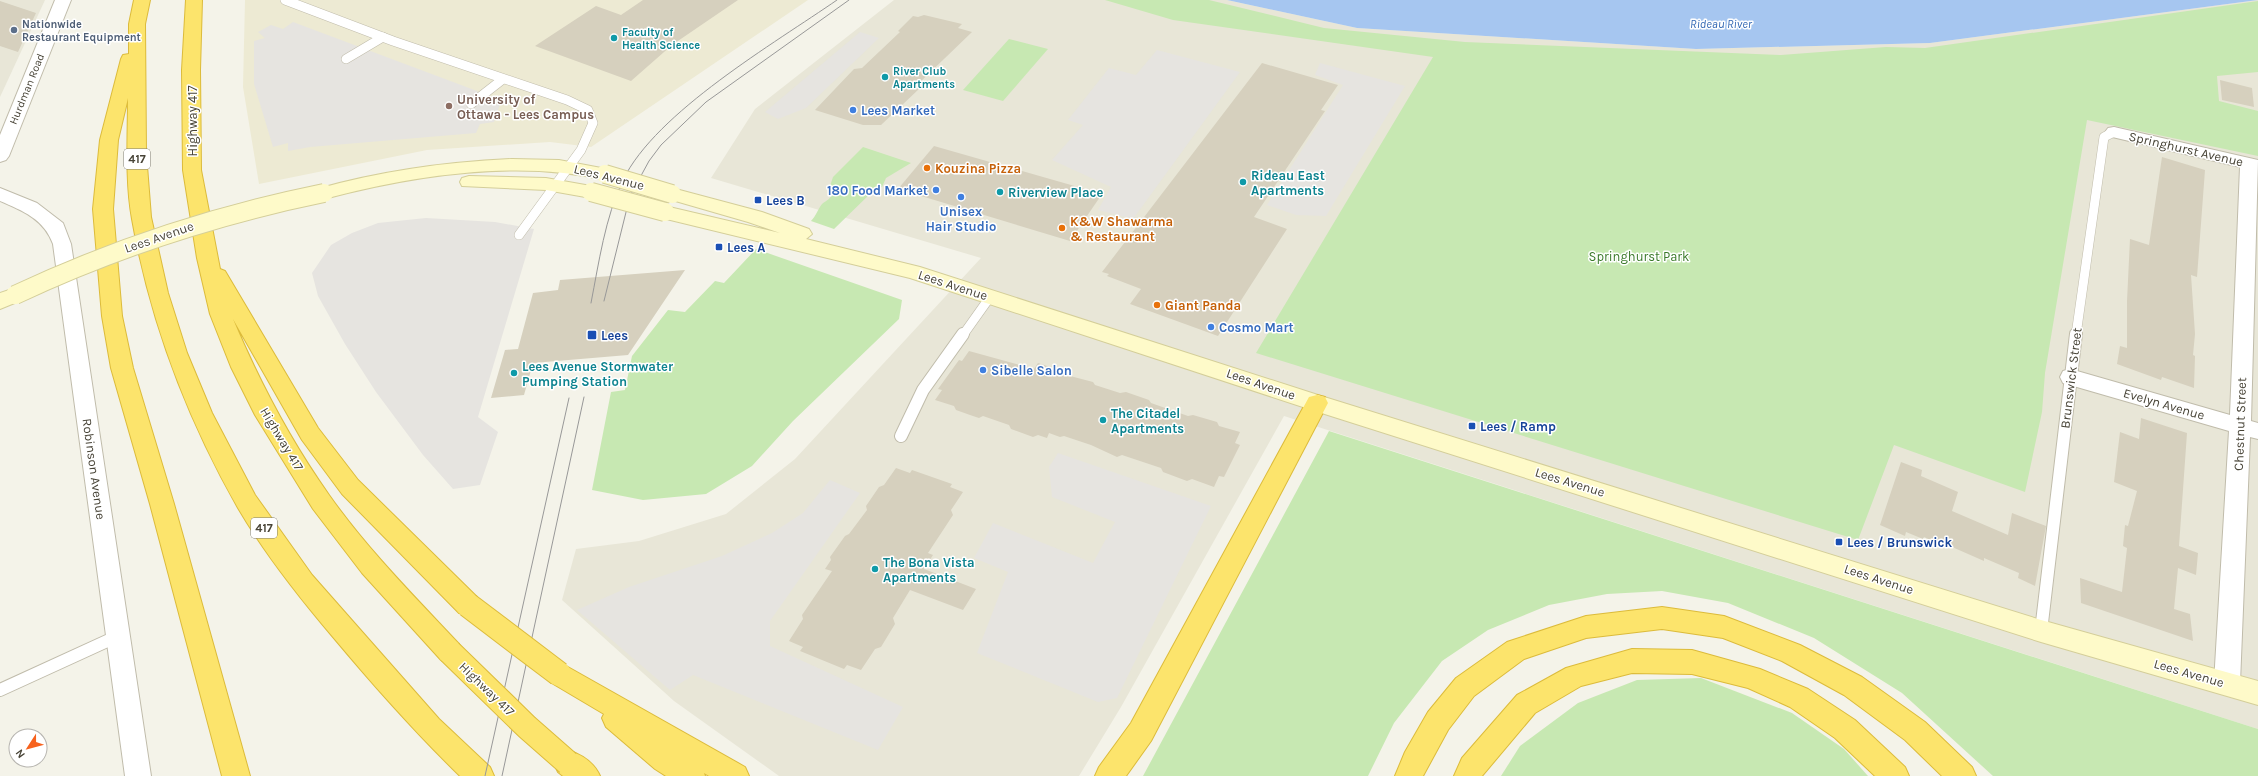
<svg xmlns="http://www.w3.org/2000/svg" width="2258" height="776" font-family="Karla,sans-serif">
	<rect width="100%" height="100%" fill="#f4f3e9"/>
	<g fill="#e8e6d7">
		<polygon points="0,0 45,0 0,97"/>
		<polygon points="894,0 1227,0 1357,28 1696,49 1930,43 2258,0 2258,729 1284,416 1121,707 1079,776 779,776 674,701 562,600 576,549 639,541 726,514 795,459 981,258 711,178 755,109"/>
	</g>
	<polygon fill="#edead3" points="245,0 808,0 591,147 550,142 427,150 259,184 243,87"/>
	<g fill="#c7e8b2">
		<polygon points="1105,0 1209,0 1324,28 1465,42 1781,55 1886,47 1925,48 2258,1 2258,72 2217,76 2219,101 2258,111 2258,156 2087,120 2045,373 2042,412 2025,492 1894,445 1858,540 1256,353 1433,57 1173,20"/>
		<polygon points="1009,39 1048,49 1003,101 963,90"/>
		<path d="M863,147L911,163L886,178L882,187L873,191L834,229L811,221C816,216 818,209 822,204C827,200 831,199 833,192L830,186L833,177Z"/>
		<polygon points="756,249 902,300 899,319 793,421 752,466 706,494 643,500 592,490 611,392 625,390 632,356 668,310 685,312 715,281 724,283"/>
		<polygon points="1329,431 2258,729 2258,776 1993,776 1902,693 1814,638 1728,603 1662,591 1607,594 1549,605 1488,630 1442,661 1394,723 1368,776 1143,776"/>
		<polygon points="1701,678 1792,713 1844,749 1868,776 1501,776 1520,746 1578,703 1637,680"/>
	</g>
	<g fill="#e6e4e0">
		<polygon points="293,22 477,91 489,100 488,105 500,104 494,122 480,124 476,133 310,147 288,151 288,143 273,147 254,84 254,41 265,38 258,32 271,25 283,29"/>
		<polygon points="860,32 879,38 806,108 778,119 765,112"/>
		<polygon points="1157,50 1240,72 1133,219 1098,210 1111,187 1052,160 1083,125 1068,120 1109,68 1136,75"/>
		<polygon points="1320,63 1405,86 1326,216 1296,215 1267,205 1343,85 1315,75"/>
		<polygon points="426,218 495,222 534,229 478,417 498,432 480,485 453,489 423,455 376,392 345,344 318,296 312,273 331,245 352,233 378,223"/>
		<polygon points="1058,453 1211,506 1117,698 1098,702 977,653 1008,572 974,558 993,523 1093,563 1115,522 1052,497 1049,467"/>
		<polygon points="830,480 860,493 770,621 770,646 903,707 878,750 693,675 670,690 577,610 629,587 722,556 772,533 803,513"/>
	</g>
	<polygon fill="#a6c6f0" points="1227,0 2258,0 1930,43 1696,49 1357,28"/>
	<g fill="#d6d0be">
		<polygon points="643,0 738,0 672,45 631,81 535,46 596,6 621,15"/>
		<polygon points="0,1 36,13 18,52 0,46"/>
		<polygon points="924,15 962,24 958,28 972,32 917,85 920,88 881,125 863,125 815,110 854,69 862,68 900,32 898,31 913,16 918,17"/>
		<polygon points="1262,63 1338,85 1321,110 1325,111 1254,217 1287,229 1218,336 1130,304 1141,289 1107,276 1109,274 1102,272"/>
		<polygon points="2220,80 2252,88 2254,107 2222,100"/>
		<polygon points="934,146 1085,189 1102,194 1070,241 898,189"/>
		<polygon points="2162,157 2205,170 2197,277 2191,275 2195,334 2193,355 2195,356 2194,388 2162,377 2161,380 2117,364 2120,346 2127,348 2127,301 2130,239 2149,245"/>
		<polygon points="685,270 628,355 533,363 524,395 491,398 505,350 518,349 533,293 558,290 560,280"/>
		<polygon points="969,351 1034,369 1038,363 1050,367 1051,371 1093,382 1095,385 1120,393 1126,392 1149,400 1151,403 1188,416 1193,415 1217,422 1219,426 1240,432 1235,443 1240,445 1224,477 1219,476 1214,487 1192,479 1187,481 1163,472 1161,468 1122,455 1117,457 1091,445 1064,436 1060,437 1049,433 1047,438 1038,435 1033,437 1011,429 1009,425 983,416 979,418 970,415 956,410 954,406 935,400 942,390 938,389 959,360 962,361"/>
		<polygon points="2141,418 2187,433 2179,546 2198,553 2196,575 2178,568 2174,609 2190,614 2193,641 2081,603 2080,578 2122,592 2127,548 2123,546 2125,525 2128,526 2137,491 2114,482 2120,432 2139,439"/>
		<polygon points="1901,462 1922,470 1921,476 1958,492 1952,511 2008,535 2012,513 2046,526 2035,586 2018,578 2019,573 1984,558 1984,561 1943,543 1942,545 1924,537 1923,539 1906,532 1905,536 1880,525"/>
		<polygon points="896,468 910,473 912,470 952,484 950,487 963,492 951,510 953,515 928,553 933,555 924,569 976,589 963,610 910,590 893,618 895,624 881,647 875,649 861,670 847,665 844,669 800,651 803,647 789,641 803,619 802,615 832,571 825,569 831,560 830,557 845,536 849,534 867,510 866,506 879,487 884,485"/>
	</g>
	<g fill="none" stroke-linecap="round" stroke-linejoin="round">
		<defs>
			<g id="service-far1">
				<polyline points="285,0 393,41 567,100 588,110 593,123 581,150 519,235"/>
				<polyline points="346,59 383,37"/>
				<polyline points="471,104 503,79"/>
				<polyline points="963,335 990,297"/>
				<polyline points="2076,335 2104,137 2114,132"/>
			</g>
			<g id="service">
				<polyline points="901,436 923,390 963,334"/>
				<polyline points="2041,631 2076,334"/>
				<polyline points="0,690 118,636"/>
			</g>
			<g id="minor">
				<polygon points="55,0 71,0 9,156 6,160 0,162 0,135"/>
				<polygon points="2114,127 2258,160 2251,421 2258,423 2258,439 2250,437 2240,683 2236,691 2227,695 2218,691 2214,683 2229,431 2063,383 2060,377 2063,371 2070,369 2230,415 2240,167 2108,136 2105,132 2108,128"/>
				<path d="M0,188L37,203L63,223L71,244L151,776H125L53,244C44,219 23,211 0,201Z"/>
			</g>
			<g id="secondary">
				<path d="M512,159L559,160L612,170L614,174L612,178L605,180C516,159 411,176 324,199L317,197L314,193L317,189C381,171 446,162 512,159Z"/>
				<polygon points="469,176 546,178 591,186 598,188 600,192 598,196 591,198 546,190 462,186 460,182 462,178"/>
				<polygon points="672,188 762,212 809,229 812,234 806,239 920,267 1321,396 2041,620 2258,681 2258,705 2041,642 1309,409 910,278 658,217 655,212 658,207 665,206 780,233 748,222 665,198 662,194 665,190"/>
				<polygon points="15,288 22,290 25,295 22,300 0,309 0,293"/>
			</g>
			<g id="motorway">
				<path d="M134,0H150L145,24L146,153L151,217L168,293L187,353L212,413L255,495L312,575L439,719L490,767L494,776H460C415,732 374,686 333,637C299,597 265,554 238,508C187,418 150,321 132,219C125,181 128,136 128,98L118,140L113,209L122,316L133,368L174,504L250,776H222L150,504L111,368L102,316L93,209L100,140L121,59L123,55L129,54V24Z"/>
				<path d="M186,0H202L200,70L201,170L220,269L225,271L318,428L358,480L477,597L481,605L477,613L468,616L459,613L342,494L302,440L233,319C259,381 290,440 329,495C367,549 414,596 459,644L463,652L459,660L450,664L441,660L362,573L313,509L255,415L231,367L210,314L197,258L183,170L182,70Z"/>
				<polygon points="1317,395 1325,397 1328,403 1151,741 1126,776 1095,776 1099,767 1131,723 1309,397"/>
				<polygon points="1662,607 1724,616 1800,645 1862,677 1925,722 1972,767 1976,776 1942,776 1905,740 1844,695 1782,661 1723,638 1662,629 1586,638 1524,659 1474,696 1448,730 1423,776 1395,776 1405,752 1428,712 1456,678 1507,642 1586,616"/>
				<polygon points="1632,649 1692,650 1760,669 1808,689 1855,720 1905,767 1909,776 1875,776 1835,738 1790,707 1748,688 1692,674 1632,673 1581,686 1535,713 1482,776 1454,776 1462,758 1517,695 1566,668"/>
				<polygon points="559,662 745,767 749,776 709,776 704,773 705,776 666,776 655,769 606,727 602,718 604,714 550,682 546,674 550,666"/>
				<path d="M568,750C582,755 594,762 600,776H563L558,772L554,763L558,754Z"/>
			</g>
		</defs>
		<use href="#service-far1" stroke="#c0bcab" stroke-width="10"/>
		<use href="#service" stroke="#c0bcab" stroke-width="14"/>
		<use href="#minor" stroke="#c0bcab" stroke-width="2"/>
		<use href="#secondary" stroke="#d4ce99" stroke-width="2"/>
		<use href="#motorway" stroke="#dcbb3b" stroke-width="2"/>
		<use href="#service-far1" stroke="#fff" stroke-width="9"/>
		<use href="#service" stroke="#fff" stroke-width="12"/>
		<use href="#minor" fill="#fff" fill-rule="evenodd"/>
		<use href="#secondary" fill="#fefac9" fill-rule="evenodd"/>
		<use href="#motorway" fill="#fce46c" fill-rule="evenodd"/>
		<g stroke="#989898" stroke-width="1">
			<polyline points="604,301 630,196 649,161 661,145 706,102 849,0"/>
			<path d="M591,303C599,262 605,218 623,180C656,112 775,43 837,0"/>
			<polyline points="485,776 569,398"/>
			<polyline points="502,776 584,397"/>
		</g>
		<defs>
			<g id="secondary-bridge">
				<polyline points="605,174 672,194"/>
				<polyline points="591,192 665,212"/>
				<path d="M15,295C115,248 216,215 324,193"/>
			</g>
			<g id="motorway-bridge">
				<polyline points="468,605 559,674"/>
				<polyline points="450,652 527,727 568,763"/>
			</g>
		</defs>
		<use href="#secondary-bridge" stroke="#d4ce99" stroke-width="20" stroke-linecap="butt"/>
		<use href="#motorway-bridge" stroke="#dcbb3b" stroke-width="26" stroke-linecap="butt"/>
		<use href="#secondary-bridge" stroke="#fefac9" stroke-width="18"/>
		<use href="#motorway-bridge" stroke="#fce46c" stroke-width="24"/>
	</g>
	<circle fill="#5c6f8a" stroke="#fff" stroke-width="1.5" cx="14" cy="30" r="4"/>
	<g fill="#0f9aa8" stroke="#fff" stroke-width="1.5">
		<circle cx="614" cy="38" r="4"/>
		<circle cx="885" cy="77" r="4"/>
		<circle cx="1243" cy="182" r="4"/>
		<circle cx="1000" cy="192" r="4"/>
		<circle cx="514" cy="373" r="4"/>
		<circle cx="1103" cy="420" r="4"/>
		<circle cx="875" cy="569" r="4"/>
	</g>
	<circle fill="#8d6e63" stroke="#fff" stroke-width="1.5" cx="449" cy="106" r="4"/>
	<g fill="#3f7fe0" stroke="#fff" stroke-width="1.5">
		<circle cx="853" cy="110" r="4"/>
		<circle cx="936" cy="190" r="4"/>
		<circle cx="961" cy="197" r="4"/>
		<circle cx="1211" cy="327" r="4"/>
		<circle cx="983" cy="370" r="4"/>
	</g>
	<g fill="#e8710a" stroke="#fff" stroke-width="1.5">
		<circle cx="927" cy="168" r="4"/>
		<circle cx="1062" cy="228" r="4"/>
		<circle cx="1157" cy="305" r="4"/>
	</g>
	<g fill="#1a4fb4" stroke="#fff" stroke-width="1.5">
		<rect x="754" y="196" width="8" height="8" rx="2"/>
		<rect x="715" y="243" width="8" height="8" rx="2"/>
		<rect x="587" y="330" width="10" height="10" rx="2"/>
		<rect x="1468" y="422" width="8" height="8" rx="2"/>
		<rect x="1835" y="538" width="8" height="8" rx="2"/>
	</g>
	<g text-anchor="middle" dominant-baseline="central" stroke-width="3" stroke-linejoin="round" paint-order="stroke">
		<g font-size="11" font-weight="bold" fill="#4e5e75" stroke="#fff" text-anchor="start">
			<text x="22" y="24">Nationwide<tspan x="22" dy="13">Restaurant Equipment</tspan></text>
		</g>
		<g font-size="11" font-weight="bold" fill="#0d838f" stroke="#fff" text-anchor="start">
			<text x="622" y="32">Faculty of<tspan x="622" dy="13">Health Science</tspan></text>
			<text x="893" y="71">River Club<tspan x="893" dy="13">Apartments</tspan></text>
		</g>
		<g font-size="11" fill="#484437" stroke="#fff">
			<text transform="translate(27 89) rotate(-68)">Hurdman Road</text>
		</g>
		<g font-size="12" font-style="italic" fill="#3167b3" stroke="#fff">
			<text x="1721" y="24">Rideau River</text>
		</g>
		<g fill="#fff" stroke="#7f7c73" stroke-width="1">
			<rect x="124" y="149" width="26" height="20" rx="3"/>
			<rect x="251" y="518" width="26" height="20" rx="3"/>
		</g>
		<g font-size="12" font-weight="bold" fill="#484437">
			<text x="137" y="159">417</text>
			<text x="264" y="528">417</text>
		</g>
		<g font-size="13" font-weight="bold" fill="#785e54" stroke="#fff" text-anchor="start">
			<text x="457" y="99">University of<tspan x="457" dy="15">Ottawa - Lees Campus</tspan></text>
		</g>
		<g font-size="13" font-weight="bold" fill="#366cbe" stroke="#fff" text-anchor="start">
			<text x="861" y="110">Lees Market</text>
			<text x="928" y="190" text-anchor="end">180 Food Market</text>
			<text x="961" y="211" text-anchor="middle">Unisex<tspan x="961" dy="15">Hair Studio</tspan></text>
			<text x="1219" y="327">Cosmo Mart</text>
			<text x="991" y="370">Sibelle Salon</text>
		</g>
		<g font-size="13" fill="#484437" stroke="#fff">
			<text transform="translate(192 121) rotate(-90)">Highway 417</text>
			<text transform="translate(2186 149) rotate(13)">Springhurst Avenue</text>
			<text transform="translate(609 177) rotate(14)">Lees Avenue</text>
			<text transform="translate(159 237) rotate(-19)">Lees Avenue</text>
			<text transform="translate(953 285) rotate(18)">Lees Avenue</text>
			<text transform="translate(2071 378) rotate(-83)">Brunswick Street</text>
			<text transform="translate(1261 384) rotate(19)">Lees Avenue</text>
			<text transform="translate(2164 404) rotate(16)">Evelyn Avenue</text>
			<text transform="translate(2240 424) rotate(-88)">Chestnut Street</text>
			<text transform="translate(282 439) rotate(59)">Highway 417</text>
			<text transform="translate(94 469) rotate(82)">Robinson Avenue</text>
			<text transform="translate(1570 482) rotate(17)">Lees Avenue</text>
			<text transform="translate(1879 579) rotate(18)">Lees Avenue</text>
			<text transform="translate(2189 673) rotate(16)">Lees Avenue</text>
			<text transform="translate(487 689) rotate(44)">Highway 417</text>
		</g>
		<g font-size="13" font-weight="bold" fill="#c56008" stroke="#fff" text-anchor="start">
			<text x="935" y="168">Kouzina Pizza</text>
			<text x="1070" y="221">K&amp;W Shawarma<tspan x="1070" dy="15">&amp; Restaurant</tspan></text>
			<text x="1165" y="305">Giant Panda</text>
		</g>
		<g font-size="13" font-weight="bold" fill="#0d838f" stroke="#fff" text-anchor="start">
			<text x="1251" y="175">Rideau East<tspan x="1251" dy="15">Apartments</tspan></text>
			<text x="1008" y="192">Riverview Place</text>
			<text x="522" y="366">Lees Avenue Stormwater<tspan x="522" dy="15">Pumping Station</tspan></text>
			<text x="1111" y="413">The Citadel<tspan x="1111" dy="15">Apartments</tspan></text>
			<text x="883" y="562">The Bona Vista<tspan x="883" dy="15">Apartments</tspan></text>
		</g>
		<g font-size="13" font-weight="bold" fill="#164399" stroke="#fff" text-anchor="start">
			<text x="766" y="200">Lees B</text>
			<text x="727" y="247">Lees A</text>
			<text x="601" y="335">Lees</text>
			<text x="1480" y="426">Lees / Ramp</text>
			<text x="1847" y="542">Lees / Brunswick</text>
		</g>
		<g font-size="13" fill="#3b7a2a" stroke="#fff">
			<text x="1639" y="256">Springhurst Park</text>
		</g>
	</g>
	<g transform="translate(28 748) rotate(234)"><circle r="19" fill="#ffffff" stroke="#b6b4af"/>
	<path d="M0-3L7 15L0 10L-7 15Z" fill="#f7621d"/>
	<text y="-6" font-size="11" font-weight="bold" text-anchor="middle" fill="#484437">N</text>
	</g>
</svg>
